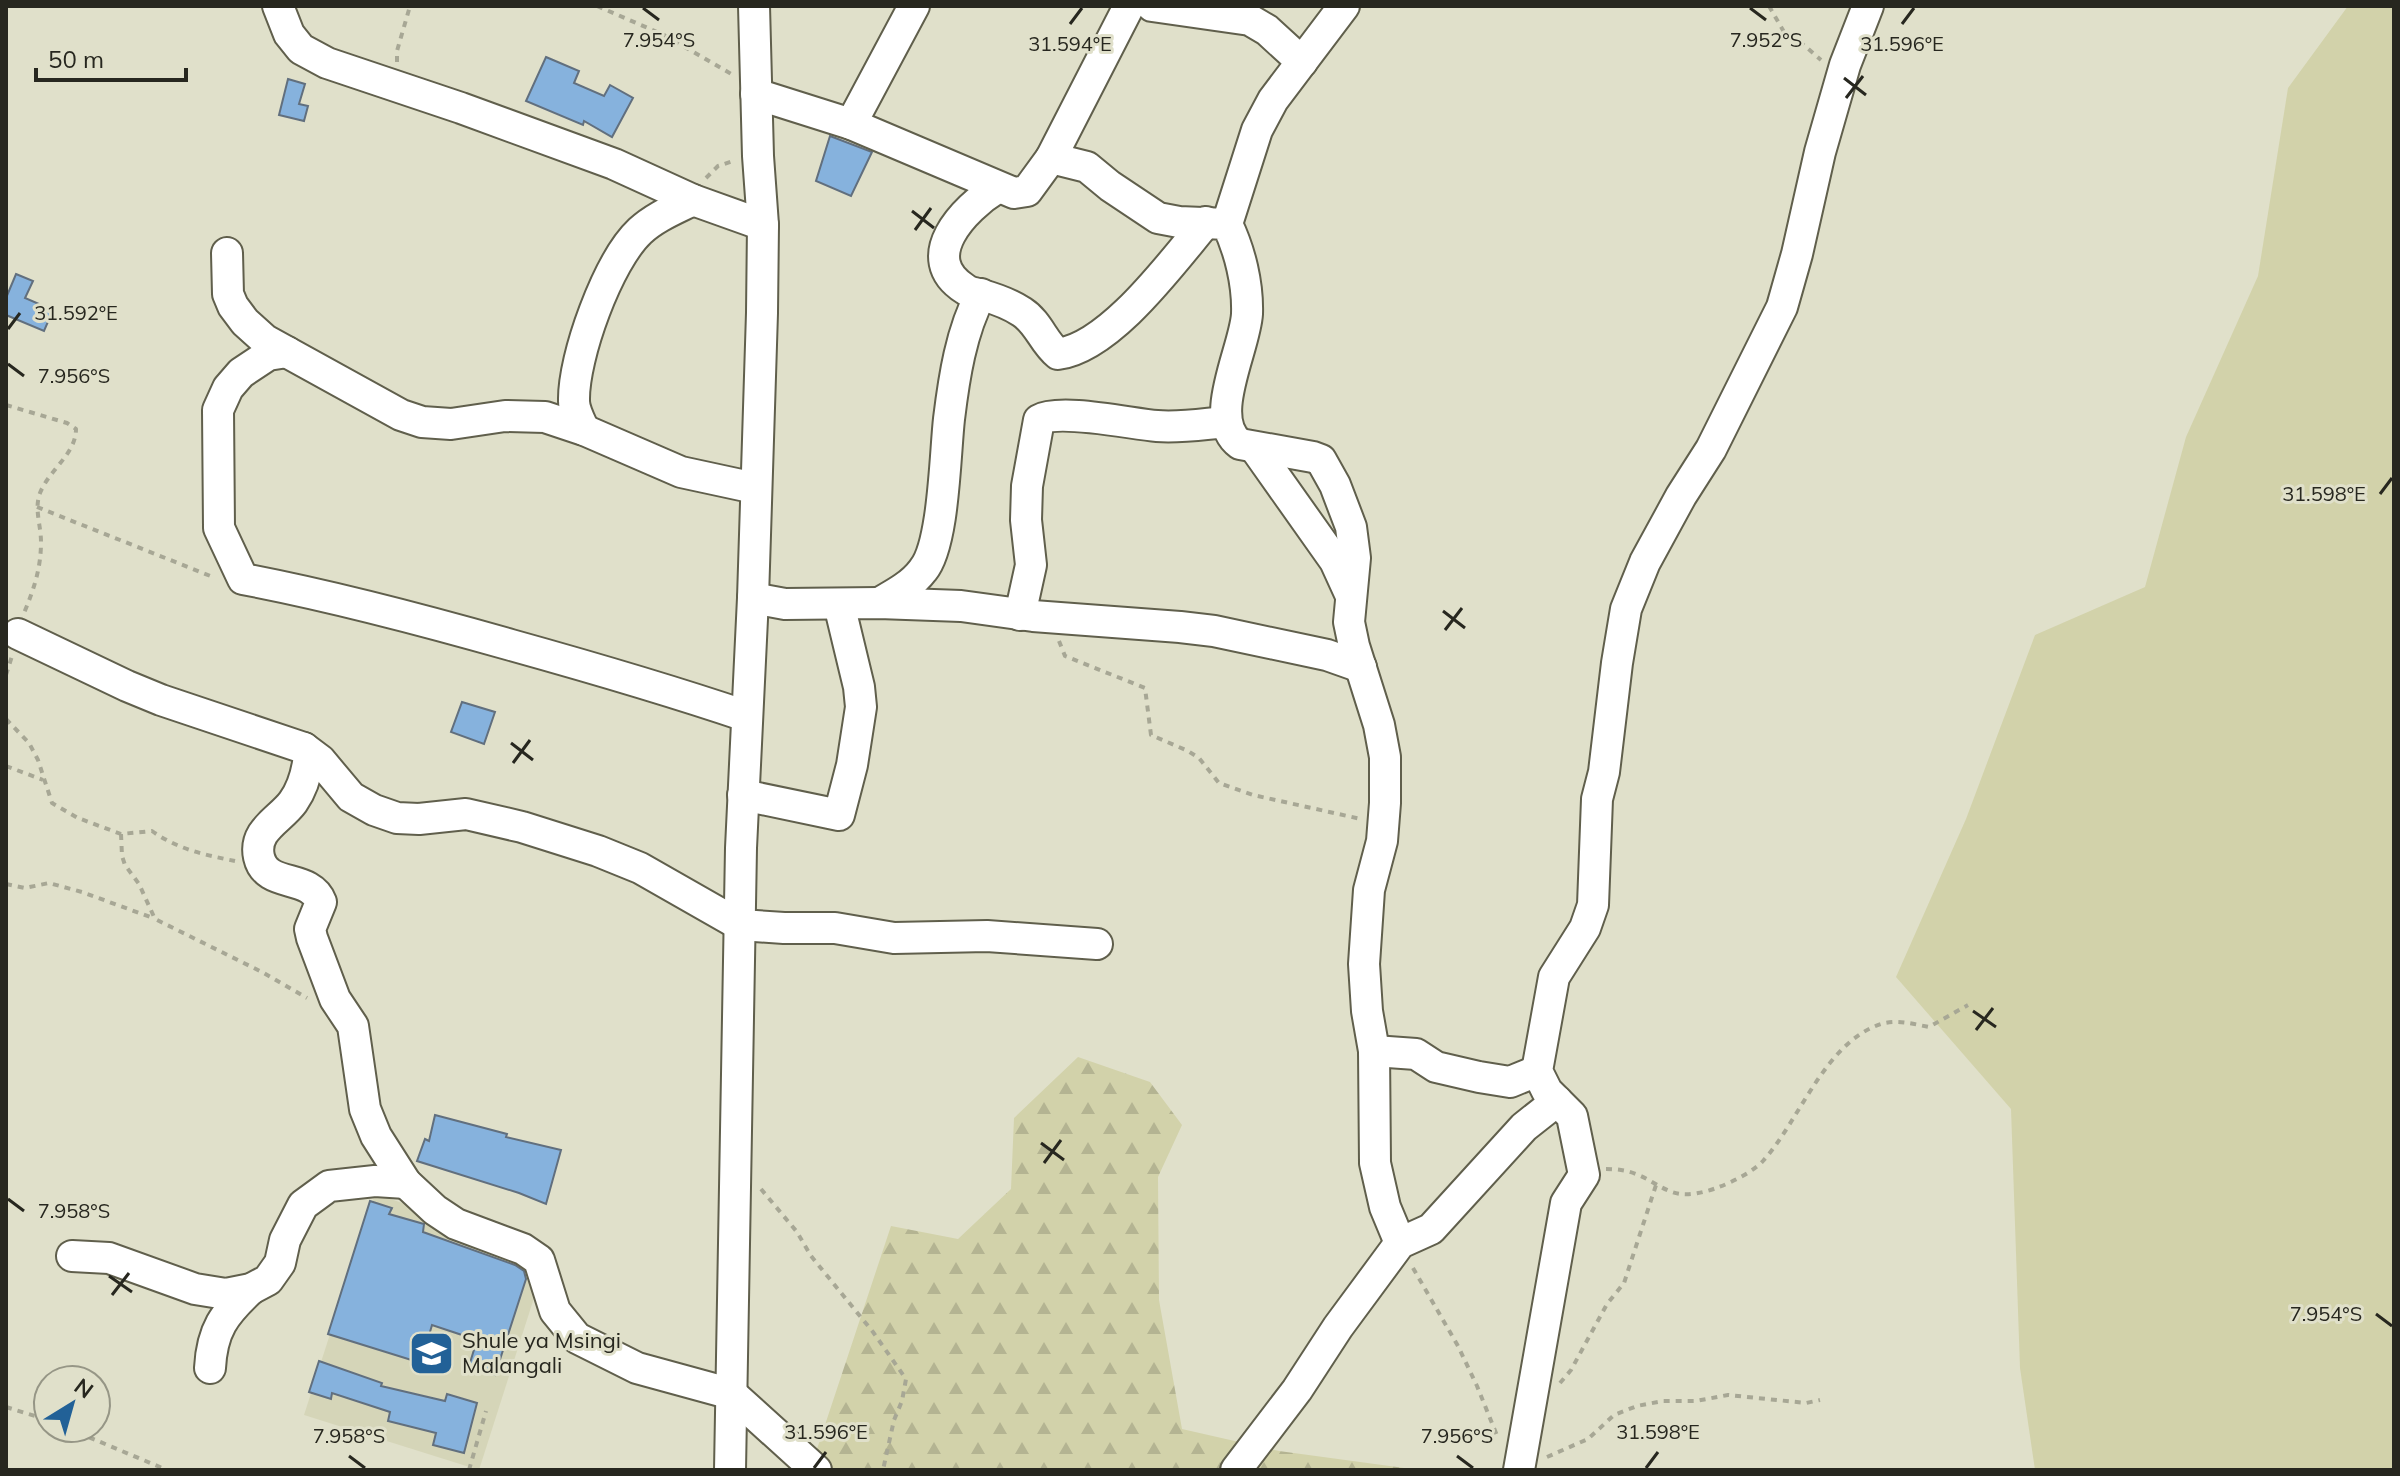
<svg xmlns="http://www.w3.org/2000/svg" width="2400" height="1476" font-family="Mulish,sans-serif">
	<defs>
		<pattern id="forest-firs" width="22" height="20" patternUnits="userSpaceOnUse" patternTransform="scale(2)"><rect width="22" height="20" fill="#d2d2aa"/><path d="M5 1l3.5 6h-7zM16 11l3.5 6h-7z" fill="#b4b492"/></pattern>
	</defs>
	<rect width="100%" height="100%" fill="#e0e0ca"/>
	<polygon fill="#d5d5b8" points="375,1194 549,1251 479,1470 304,1415"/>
	<polygon fill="#d2d2aa" points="2348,6 2394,6 2394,1470 2035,1470 2020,1368 2011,1109 1896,977 1966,819 2035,635 2145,587 2186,437 2258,276 2288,88"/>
	<polygon fill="url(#forest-firs)" points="1078,1057 1150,1082 1182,1125 1158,1177 1159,1300 1182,1429 1279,1451 1419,1470 825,1470 814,1458 891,1226 958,1239 1011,1189 1014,1118"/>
	<g fill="#86b2dd" stroke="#616f7e" stroke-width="2">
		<polygon points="546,57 579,71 574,83 604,96 610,85 633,98 612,137 584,121 583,125 526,101"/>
		<polygon points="288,79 305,84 299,104 308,106 304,121 279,115"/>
		<polygon points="830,136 872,152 851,196 816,181"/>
		<polygon points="16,274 33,281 25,298 53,310 44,331 6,315 6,298"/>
		<polygon points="462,702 495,712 484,744 451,732"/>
		<polygon points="435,1115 507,1134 506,1137 561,1150 546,1204 519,1193 417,1161 425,1139 429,1141"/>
		<polygon points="370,1201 392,1208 389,1214 424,1224 423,1232 515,1265 524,1271 526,1279 495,1375 469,1366 477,1340 432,1325 421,1363 328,1334"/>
		<polygon points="319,1361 382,1383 381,1386 445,1401 447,1394 477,1403 464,1453 433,1445 436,1433 388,1421 390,1412 332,1393 331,1399 309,1392"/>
	</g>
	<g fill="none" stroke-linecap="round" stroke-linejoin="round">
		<defs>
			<g id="minor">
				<polyline points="278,6 289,34 301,49 327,63 461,108 614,164 693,200 763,225"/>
				<polyline points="1152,6 1250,20 1267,30 1302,62"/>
				<path d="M756,94L851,124L1014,193L1027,191L1051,158L1087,167L1110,186L1158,218L1179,222L1227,224C1240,251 1248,284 1247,314C1245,349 1206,419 1240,444L1313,457L1321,460L1335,485L1351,527L1355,558L1349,622L1354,646L1379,725L1385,757V803L1382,841L1369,890L1364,964L1367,1011L1374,1051L1375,1163L1385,1207L1400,1243"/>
				<polyline points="851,124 914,6"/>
				<polyline points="1051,158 1129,6"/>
				<path d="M997,188C964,208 916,258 965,289C970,293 976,293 982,295C996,299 1010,304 1022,312C1039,323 1043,342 1058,354C1111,347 1173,261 1206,222"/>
				<polyline points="1227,224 1257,130 1273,100 1344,6"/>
				<polyline points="227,253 228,294 233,306 245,322 265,340 401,415 422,422 451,424 505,416 545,417 584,430 681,472 755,488"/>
				<path d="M287,352L268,355L241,373L228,388L218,410L219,528L243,579C333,596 423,620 511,645C590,667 669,690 746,716"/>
				<path d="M584,430C580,421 574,410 574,401C573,357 608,261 640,231C655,217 675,209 693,200"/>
				<polyline points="1255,448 1335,561 1351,596"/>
				<polyline points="753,598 785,604 879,603 961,606 1033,616 1180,627 1214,631 1327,655 1361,667"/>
				<path d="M879,603C895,594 912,585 923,570C944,545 945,454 949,419C954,378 961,331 981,294"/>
				<path d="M1020,615L1031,565L1026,520L1027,486L1039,420C1060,408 1131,424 1157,426C1180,428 1203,424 1226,422"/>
				<polyline points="18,634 127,686 161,700 304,748 320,760 351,797 374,810 397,818 419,819 466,814 522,827 598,851 640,868 740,925 784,928 835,928 894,938 987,936 1097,944"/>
				<path d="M304,748L309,756C307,773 303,788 293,802C280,820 253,830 259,857C266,889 310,873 321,902L310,929L312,938L335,999L353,1026L365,1109L376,1136L406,1183L435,1210L456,1224L523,1249L539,1260L555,1311L577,1338L637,1368L732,1394L816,1470"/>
				<polyline points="743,795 839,815 852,765 861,707 859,687 839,604"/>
				<polyline points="1374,1051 1416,1054 1436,1067 1479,1077 1510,1082 1537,1071"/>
				<polyline points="72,1256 109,1258 195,1289 226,1294 251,1289 268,1280 280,1263 285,1240 303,1205 329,1186 375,1181 406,1183"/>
				<path d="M210,1368C212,1330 224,1314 251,1289"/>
				<polyline points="730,1470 741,848 753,598 762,313 763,225 758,156 754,6"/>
				<polyline points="1236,1470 1297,1390 1338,1327 1400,1243 1431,1229 1524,1127 1557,1101"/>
				<polyline points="1519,1470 1566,1203 1584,1175 1572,1116 1547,1091 1537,1071 1554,977 1585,928 1593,905 1597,799 1604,772 1617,663 1626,609 1645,562 1681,496 1711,449 1782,307 1797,254 1820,152 1845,65 1868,6"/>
			</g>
		</defs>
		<use href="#minor" stroke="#605f4c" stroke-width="34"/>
		<g stroke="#a7a795" stroke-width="4" stroke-dasharray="6 6" stroke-linecap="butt">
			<polyline points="597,6 664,35 733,75"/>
			<polyline points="1769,6 1784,32 1798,40 1821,60"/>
			<polyline points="397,62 397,51 410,6"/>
			<polyline points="706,178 718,166 736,160"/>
			<path d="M6,405L67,423L76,429C76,454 49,470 40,493C34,509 41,525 41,542C41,568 34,589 24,613"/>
			<polyline points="37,507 213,577"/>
			<polyline points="1059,641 1065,656 1145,688 1151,735 1188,751 1199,758 1219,783 1253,795 1361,819"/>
			<polyline points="6,675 12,656"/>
			<path d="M6,719L29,743L38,760L52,803L78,818L121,834L152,831C177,849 205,855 235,861"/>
			<polyline points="6,766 43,780"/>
			<polyline points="121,834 122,856 125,865 139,884 155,919 262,972 307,998"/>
			<polyline points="6,884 25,888 49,883 82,892 153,918"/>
			<path d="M1606,1169C1616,1169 1626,1170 1636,1174C1659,1183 1670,1199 1698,1193C1717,1190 1750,1175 1763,1161C1800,1120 1825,1042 1881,1024C1897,1019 1913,1024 1929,1027L1968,1005"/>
			<polyline points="761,1189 797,1232 811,1256 873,1332 906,1379 902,1401 894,1420 883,1470"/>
			<polyline points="1413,1268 1458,1346 1477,1386 1498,1438"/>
			<polyline points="1560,1383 1571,1370 1607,1304 1624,1283 1656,1185"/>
			<polyline points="6,1407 48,1420"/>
			<polyline points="67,1428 167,1470"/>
			<polyline points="1547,1457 1588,1439 1614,1415 1637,1406 1663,1401 1696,1401 1728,1395 1806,1403 1820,1400"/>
			<polyline points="469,1470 486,1411"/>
		</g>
		<use href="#minor" stroke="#fff" stroke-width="30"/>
	</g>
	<path fill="none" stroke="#27271f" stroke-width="3" d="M643,8L659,20M1750,8L1766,20M1070,24L1082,8M1902,24L1914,8M1844,78L1866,95M1846,98L1863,76M912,211L934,228M915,230L931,208M8,329L20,313M8,364L24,376M2380,494L2392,478M1443,611L1465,628M1445,630L1462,608M511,743L533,760M513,763L530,740M1973,1011L1996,1027M1976,1030L1993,1008M1041,1143L1064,1160M1044,1163L1061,1140M8,1199L24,1211M109,1276L132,1292M112,1295L129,1273M2376,1314L2392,1326M349,1456L365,1468M1457,1456L1473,1468M814,1468L826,1452M1646,1468L1658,1452"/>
	<defs>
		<symbol id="school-square" viewBox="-11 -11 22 22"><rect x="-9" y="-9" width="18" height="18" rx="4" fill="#226197" stroke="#e0e0ca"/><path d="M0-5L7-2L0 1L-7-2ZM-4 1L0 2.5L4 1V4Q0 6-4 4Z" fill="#fff"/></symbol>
	</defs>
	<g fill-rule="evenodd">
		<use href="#school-square" x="406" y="1328" width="51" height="51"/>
	</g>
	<g text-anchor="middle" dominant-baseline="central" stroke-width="6" stroke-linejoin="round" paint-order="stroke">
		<g font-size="22" fill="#27271f" stroke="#e0e0ca" text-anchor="start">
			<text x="462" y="1340">Shule ya Msingi<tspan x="462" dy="25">Malangali</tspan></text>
		</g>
	</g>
	<g font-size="20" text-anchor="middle" fill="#27271f" stroke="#e0e0ca" stroke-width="6" stroke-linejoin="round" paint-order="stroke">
		<text x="659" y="47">7.954°S</text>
		<text x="1766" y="47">7.952°S</text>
		<text x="1070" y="51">31.594°E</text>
		<text x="1902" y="51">31.596°E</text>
		<text x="76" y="320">31.592°E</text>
		<text x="74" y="383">7.956°S</text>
		<text x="2324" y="501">31.598°E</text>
		<text x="74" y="1218">7.958°S</text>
		<text x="2326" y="1321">7.954°S</text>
		<text x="826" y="1439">31.596°E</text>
		<text x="1658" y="1439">31.598°E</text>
		<text x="349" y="1443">7.958°S</text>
		<text x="1457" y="1443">7.956°S</text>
	</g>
	<rect width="2400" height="1476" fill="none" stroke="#27271f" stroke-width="16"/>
	<g transform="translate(72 1404) rotate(37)"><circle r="38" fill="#e0e0ca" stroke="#969686" stroke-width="2"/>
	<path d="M0-6L14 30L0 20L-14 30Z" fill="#226197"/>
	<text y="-12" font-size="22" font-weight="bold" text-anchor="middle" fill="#27271f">N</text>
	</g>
	<path d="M36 68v12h150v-12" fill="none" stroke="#27271f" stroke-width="4"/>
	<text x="48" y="68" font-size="24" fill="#27271f" stroke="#e0e0ca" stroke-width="6" paint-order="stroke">50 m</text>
</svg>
